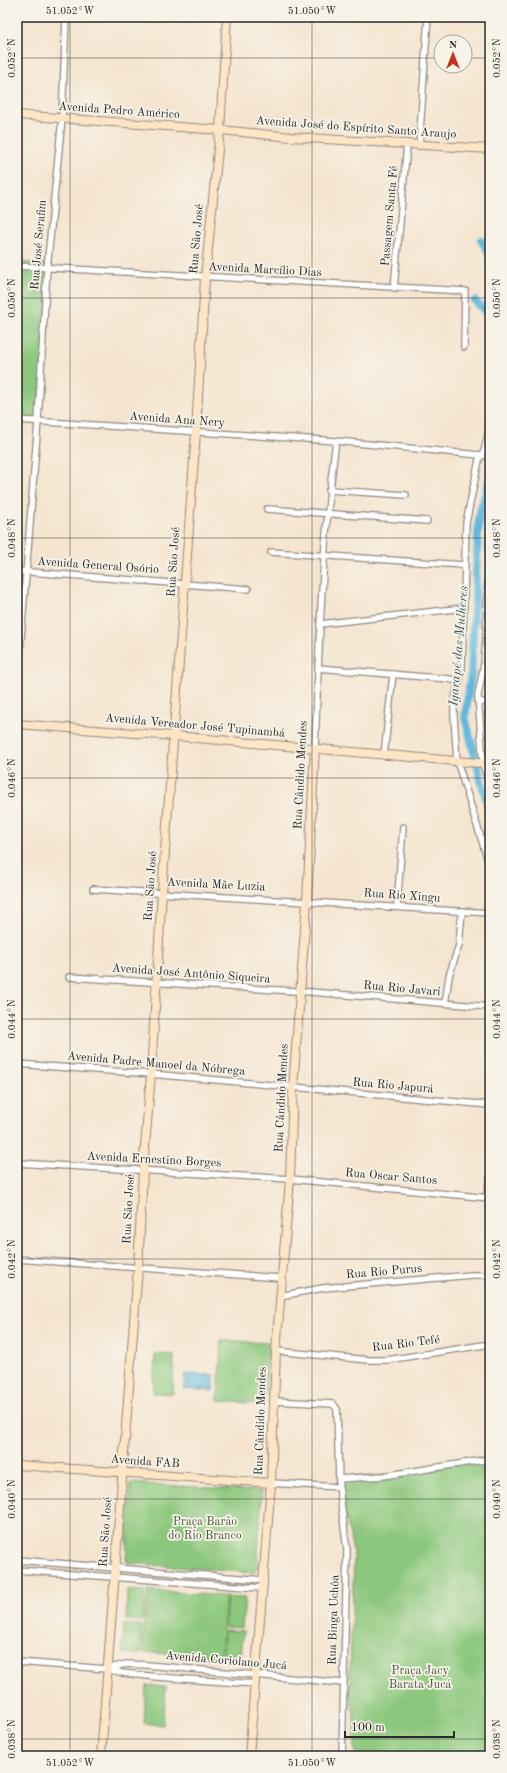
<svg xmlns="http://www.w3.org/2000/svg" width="507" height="1773" font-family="'Old Standard TT',serif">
	<rect width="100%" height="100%" fill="#f7f3e8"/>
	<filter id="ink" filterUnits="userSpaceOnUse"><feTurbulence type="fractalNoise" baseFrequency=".025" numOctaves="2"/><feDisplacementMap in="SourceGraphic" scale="8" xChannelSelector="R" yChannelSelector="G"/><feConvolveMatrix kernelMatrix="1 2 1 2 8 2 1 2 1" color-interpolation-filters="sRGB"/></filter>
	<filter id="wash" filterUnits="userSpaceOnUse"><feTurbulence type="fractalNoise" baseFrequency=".012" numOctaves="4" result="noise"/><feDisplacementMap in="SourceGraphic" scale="16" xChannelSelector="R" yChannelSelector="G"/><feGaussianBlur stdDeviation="0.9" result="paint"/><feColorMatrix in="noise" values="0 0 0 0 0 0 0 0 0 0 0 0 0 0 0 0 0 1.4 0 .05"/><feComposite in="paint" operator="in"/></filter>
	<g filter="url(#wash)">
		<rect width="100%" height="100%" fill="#f5e5d0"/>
		<g fill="#8bc77c" stroke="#5b7954">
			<polygon points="17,262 51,264 38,421 17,420"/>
			<polygon points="490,707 490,755 485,711"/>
			<polygon points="221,1340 269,1343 265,1404 218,1401"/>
			<polygon points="155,1354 174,1355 173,1394 153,1393"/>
			<path d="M490,1457V1756H356C352,1738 357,1709 349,1696L354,1558L341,1490L342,1478L387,1475L448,1463Z"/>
			<polygon points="130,1483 262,1491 257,1571 254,1573 128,1563 126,1560"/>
			<polygon points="127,1590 144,1591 143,1621 126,1620"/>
			<polygon points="147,1590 226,1596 221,1658 142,1652"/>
			<polygon points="227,1597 245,1598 242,1628 225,1627"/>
			<polygon points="124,1624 142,1625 140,1654 122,1653"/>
			<polygon points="224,1630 243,1631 241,1660 223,1659"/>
			<polygon points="146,1685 166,1687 163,1725 144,1723"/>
		</g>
		<polygon fill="#60b9dd" stroke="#467284" points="185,1374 214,1375 213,1391 184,1389"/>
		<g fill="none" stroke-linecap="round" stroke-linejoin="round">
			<g stroke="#60b9dd" stroke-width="8">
				<polyline points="481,240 489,253 490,260"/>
				<polyline points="475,301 490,316"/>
				<polyline points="490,477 479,516 471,674 465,717 490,815"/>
			</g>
		</g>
	</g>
	<g filter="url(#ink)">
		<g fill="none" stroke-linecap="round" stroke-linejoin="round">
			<defs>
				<g id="street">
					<polyline points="419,146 428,17"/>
					<polyline points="17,266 465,291 464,347"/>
					<polyline points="394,288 407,145"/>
					<polyline points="17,420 336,441 490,456"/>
					<polyline points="480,455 466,523 462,668 454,704 454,716 457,761 490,867"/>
					<polyline points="483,455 490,428"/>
					<polyline points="329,490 406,495"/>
					<polyline points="267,509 427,521"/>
					<polyline points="490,529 486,637 484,664 478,695 483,764 490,788"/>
					<polyline points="271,552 464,565"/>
					<polyline points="17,571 248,589"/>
					<polyline points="320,624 464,608"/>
					<polyline points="318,668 449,679 459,681"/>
					<polyline points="17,689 38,421 47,268 62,119 66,17"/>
					<polyline points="478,702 490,702"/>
					<path d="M315,748C319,645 322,543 336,441"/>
					<polyline points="384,755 393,674"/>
					<polyline points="93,889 490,913"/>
					<polyline points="397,907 403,827"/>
					<polyline points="69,977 311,992 490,1007"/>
					<polyline points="445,1004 449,976 459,945 462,911"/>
					<polyline points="17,1064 151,1074 490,1105"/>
					<polyline points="17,1163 290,1179 490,1198"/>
					<polyline points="486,1198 490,1179"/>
					<polyline points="17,1259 281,1278"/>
					<polyline points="280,1296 323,1288 472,1275 490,1275"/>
					<polyline points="276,1351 369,1360 387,1360 490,1344"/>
					<polyline points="274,1401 333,1404 337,1409 339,1483"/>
					<polyline points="339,1479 383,1476 490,1459"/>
					<polyline points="271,1483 339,1487 347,1550 342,1756"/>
					<polyline points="17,1560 263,1580"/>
					<polyline points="17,1570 262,1588"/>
					<polyline points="17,1662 107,1669 122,1673 157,1677 255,1684"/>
					<polyline points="107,1669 126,1664 147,1665 343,1683"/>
				</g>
				<g id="secondary">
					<polyline points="17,115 220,130 291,137 490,149"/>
					<polyline points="17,724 174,736 490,764"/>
					<polyline points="17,1465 271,1483"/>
					<polyline points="101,1756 138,1268 143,1171 151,1074 162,892 196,432 205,278 220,130 227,17"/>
					<polyline points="249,1756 271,1483 276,1351 290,1179 293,1088 307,901 315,748"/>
				</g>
			</defs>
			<use href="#street" stroke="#90887e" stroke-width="8"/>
			<use href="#secondary" stroke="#90887e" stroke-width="10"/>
			<use href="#street" stroke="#fff" stroke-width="5.5"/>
			<use href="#secondary" stroke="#fee5c5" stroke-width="8"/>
		</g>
	</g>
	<path fill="none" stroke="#2b2b2b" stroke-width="1" stroke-opacity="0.45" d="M70,17V1756M312,17V1756M17,58H441M465,58H490M17,298H490M17,538H490M17,778H490M17,1019H490M17,1259H490M17,1499H490M17,1739H490"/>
	<g text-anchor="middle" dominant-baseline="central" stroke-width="3.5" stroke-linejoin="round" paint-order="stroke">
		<g font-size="12" fill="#2b2b2b" stroke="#f7f3e8">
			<text transform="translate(119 111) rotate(4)">Avenida Pedro Américo</text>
			<text transform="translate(356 128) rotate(4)">Avenida José do Espírito Santo Araujo</text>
			<text transform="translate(390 216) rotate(-85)">Passagem Santa Fé</text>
			<text transform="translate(197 239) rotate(-85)">Rua São José</text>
			<text transform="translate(39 245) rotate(-85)">Rua José Serafim</text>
			<text transform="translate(265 270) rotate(3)">Avenida Marcílio Dias</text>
			<text transform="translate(177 420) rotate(4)">Avenida Ana Nery</text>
			<text transform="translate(174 562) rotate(-86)">Rua São José</text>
			<text transform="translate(98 566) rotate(4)">Avenida General Osório</text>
			<text transform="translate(195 726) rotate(5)">Avenida Vereador José Tupinambá</text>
			<text transform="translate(301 775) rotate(-87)">Rua Cândido Mendes</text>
			<text transform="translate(216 885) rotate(3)">Avenida Mãe Luzia</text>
			<text transform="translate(151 886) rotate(-86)">Rua São José</text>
			<text transform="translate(402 896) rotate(4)">Rua Rio Xingu</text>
			<text transform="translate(191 974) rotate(4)">Avenida José Antônio Siqueira</text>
			<text transform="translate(402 989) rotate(5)">Rua Rio Javari</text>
			<text transform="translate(156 1064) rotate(5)">Avenida Padre Manoel da Nóbrega</text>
			<text transform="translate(393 1086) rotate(5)">Rua Rio Japurá</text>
			<text transform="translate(282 1098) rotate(-87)">Rua Cândido Mendes</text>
			<text transform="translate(154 1160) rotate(3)">Avenida Ernestino Borges</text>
			<text transform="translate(391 1177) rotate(5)">Rua Oscar Santos</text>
			<text transform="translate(129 1209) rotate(-87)">Rua São José</text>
			<text transform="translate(384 1272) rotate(-5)">Rua Rio Purus</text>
			<text transform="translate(406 1344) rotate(-7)">Rua Rio Tefé</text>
			<text transform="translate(261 1421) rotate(-88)">Rua Cândido Mendes</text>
			<text transform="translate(145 1462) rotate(4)">Avenida FAB</text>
			<text transform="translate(106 1532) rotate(-86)">Rua São José</text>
			<text transform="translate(334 1620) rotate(-88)">Rua Binga Uchôa</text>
			<text transform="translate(226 1661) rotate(5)">Avenida Coriolano Jucá</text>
		</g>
		<g font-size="12" fill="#485a43" stroke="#f7f3e8">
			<text x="205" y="1522">Praça Barão<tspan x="205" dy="14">do Rio Branco</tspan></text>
			<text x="420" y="1671">Praça Jacy<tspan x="420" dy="14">Barata Jucá</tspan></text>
		</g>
		<g font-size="13" font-style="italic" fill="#3b5660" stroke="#f7f3e8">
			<text transform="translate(459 646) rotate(-85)">Igarapé das Mulheres</text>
		</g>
	</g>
	<rect width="507" height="1773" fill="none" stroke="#f7f3e8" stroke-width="44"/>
	<g transform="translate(453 54)"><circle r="19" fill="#f7f3e8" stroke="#a5a39c"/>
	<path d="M0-3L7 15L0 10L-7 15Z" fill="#c8321e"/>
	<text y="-6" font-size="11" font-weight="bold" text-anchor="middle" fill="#2b2b2b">N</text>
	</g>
	<path d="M345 1731v6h109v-6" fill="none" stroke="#2b2b2b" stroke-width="2"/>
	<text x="351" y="1731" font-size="12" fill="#2b2b2b" stroke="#f7f3e8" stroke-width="3" paint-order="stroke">100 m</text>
	<rect x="22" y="22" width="463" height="1729" fill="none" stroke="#2b2b2b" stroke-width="1.5"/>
	<g font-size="10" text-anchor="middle" fill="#2b2b2b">
		<text x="70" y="14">51.052°W</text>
		<text x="312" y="14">51.050°W</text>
		<text transform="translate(11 58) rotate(-90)" y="4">0.052°N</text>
		<text transform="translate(496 58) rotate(-90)" y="4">0.052°N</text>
		<text transform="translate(11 298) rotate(-90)" y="4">0.050°N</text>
		<text transform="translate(496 298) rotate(-90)" y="4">0.050°N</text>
		<text transform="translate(11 538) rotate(-90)" y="4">0.048°N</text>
		<text transform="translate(496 538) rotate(-90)" y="4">0.048°N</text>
		<text transform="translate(11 778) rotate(-90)" y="4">0.046°N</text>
		<text transform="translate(496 778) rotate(-90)" y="4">0.046°N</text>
		<text transform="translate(11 1019) rotate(-90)" y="4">0.044°N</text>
		<text transform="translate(496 1019) rotate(-90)" y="4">0.044°N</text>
		<text transform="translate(11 1259) rotate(-90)" y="4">0.042°N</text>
		<text transform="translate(496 1259) rotate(-90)" y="4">0.042°N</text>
		<text transform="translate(11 1499) rotate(-90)" y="4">0.040°N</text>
		<text transform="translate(496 1499) rotate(-90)" y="4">0.040°N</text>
		<text transform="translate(11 1739) rotate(-90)" y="4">0.038°N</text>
		<text transform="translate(496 1739) rotate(-90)" y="4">0.038°N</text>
		<text x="70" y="1766">51.052°W</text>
		<text x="312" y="1766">51.050°W</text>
	</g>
</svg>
